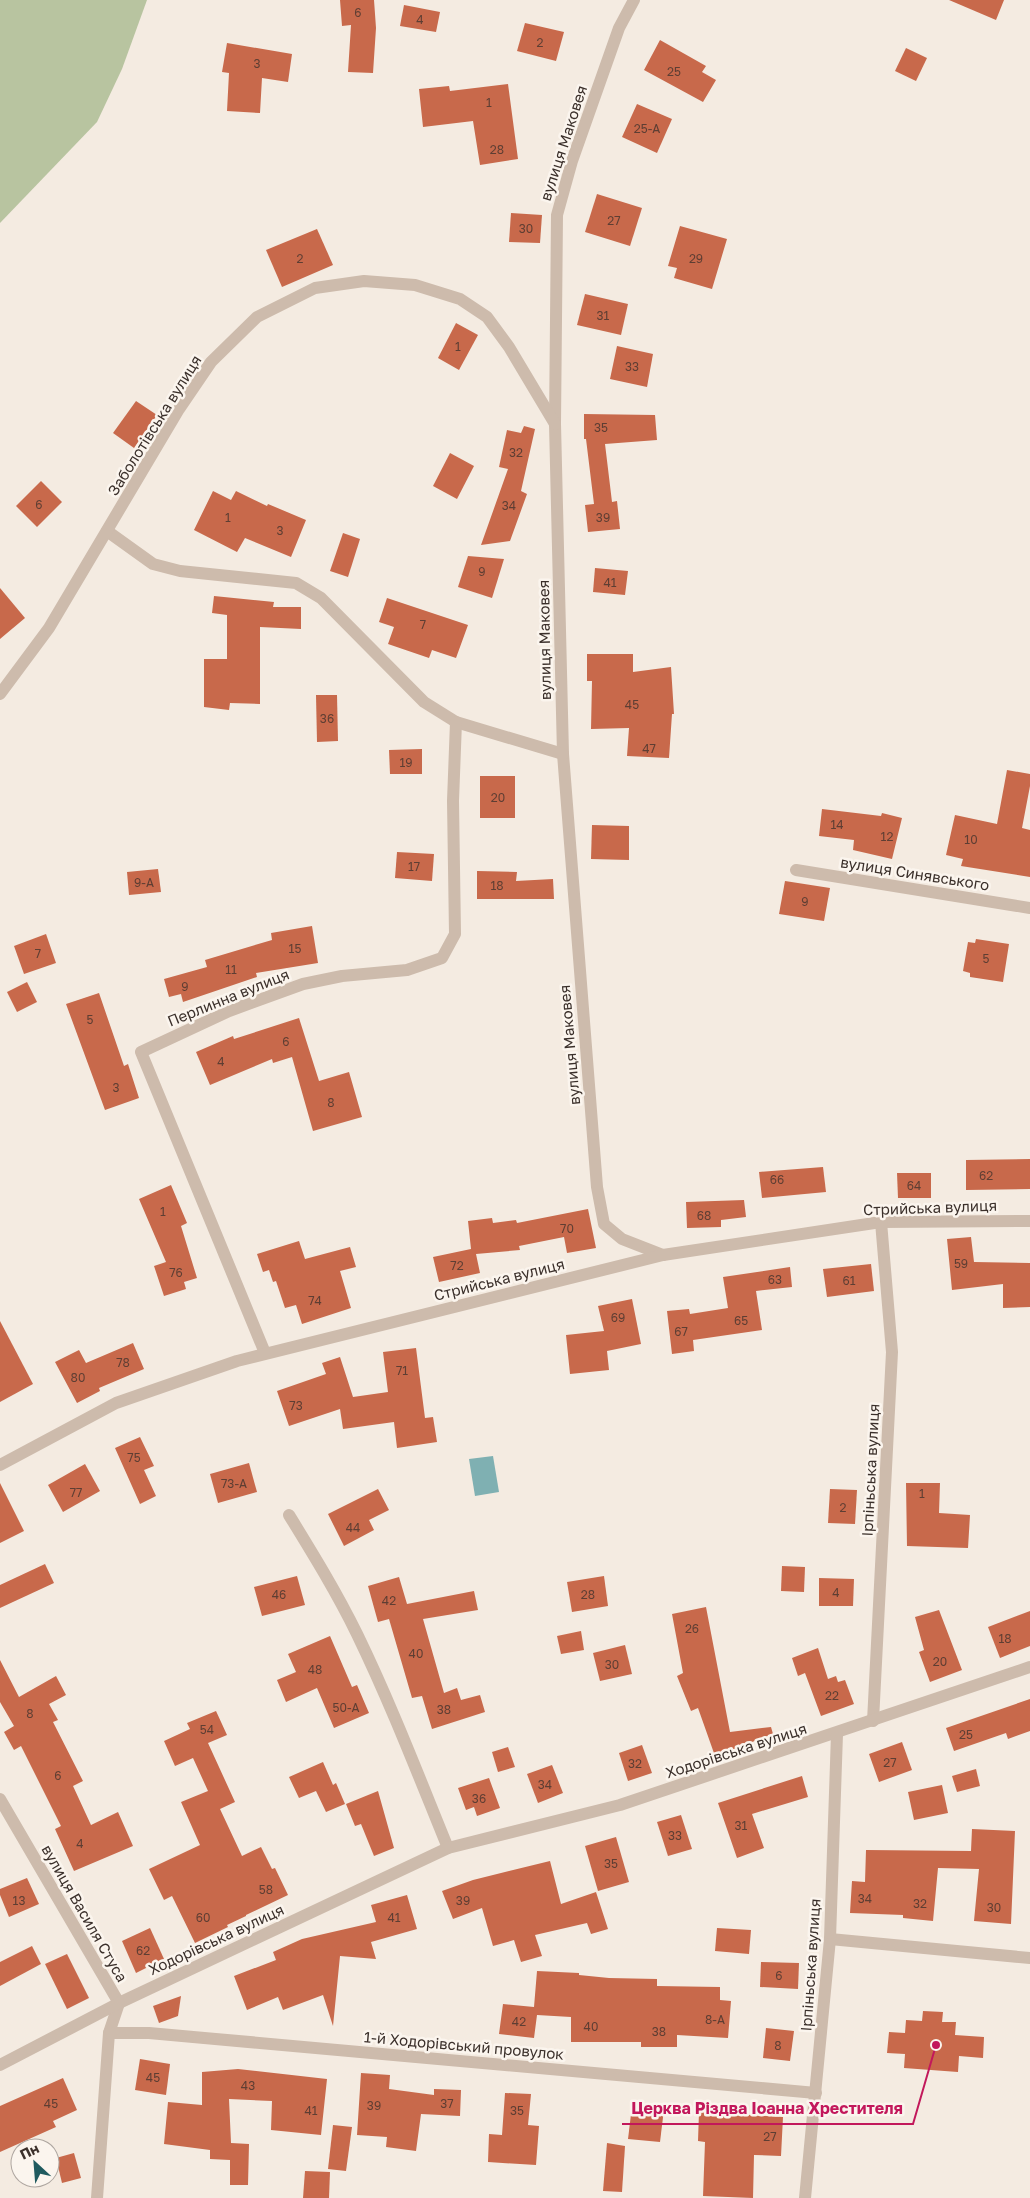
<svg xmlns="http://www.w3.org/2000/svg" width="1030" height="2198" font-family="'Golos Text',sans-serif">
	<rect width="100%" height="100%" fill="#f4ebe1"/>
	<polygon fill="#b8c4a0" points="0,0 147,0 122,69 97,122 0,223"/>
	<polygon fill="#7fb0b2" points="493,1456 499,1492 475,1496 469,1459"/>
	<g fill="#c8694b">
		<polygon points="340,0 374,0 376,28 373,73 348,72 351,25 342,26"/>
		<polygon points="949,0 1004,0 996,20"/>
		<polygon points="404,5 440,12 436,32 400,26"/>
		<polygon points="525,23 564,32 556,61 517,51"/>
		<polygon points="660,40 706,66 702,72 716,80 703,102 644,70"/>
		<polygon points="227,43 292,54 288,82 262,78 260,113 227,111 229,73 222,72"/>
		<polygon points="906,48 927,58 916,81 895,71"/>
		<polygon points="508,84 518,159 480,165 473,121 423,127 419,89 449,86 450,91"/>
		<polygon points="637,104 672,119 657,153 622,137"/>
		<polygon points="597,194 642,208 630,246 585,232"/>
		<polygon points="511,213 542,215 540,243 509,242"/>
		<polygon points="680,226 727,239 712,289 674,278 677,268 668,266"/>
		<polygon points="317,229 333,265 282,287 266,250"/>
		<polygon points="585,294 628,304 621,335 577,325"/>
		<polygon points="456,323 478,335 459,370 438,358"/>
		<polygon points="617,346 653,354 647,387 610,379"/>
		<polygon points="136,401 157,415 134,448 113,433"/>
		<polygon points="584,414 655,415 657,440 605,444 612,502 617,501 620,529 588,532 585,505 594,504 586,439 584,439"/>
		<polygon points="524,426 535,429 521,491 527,494 510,541 481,545 508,469 499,467 507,430 521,433"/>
		<polygon points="450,453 474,466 457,499 433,486"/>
		<polygon points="41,481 62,502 37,527 16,506"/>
		<polygon points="213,491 231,500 236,491 267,506 268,504 306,520 291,557 245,538 237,552 194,530"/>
		<polygon points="343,533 360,539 348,577 330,571"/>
		<polygon points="468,556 504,559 492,598 458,587"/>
		<polygon points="595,568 628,571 625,595 593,592"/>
		<polygon points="0,588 25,618 0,639"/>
		<polygon points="214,596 274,602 273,607 301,607 301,629 260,627 260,704 230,703 229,710 204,707 204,659 227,659 227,615 212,613"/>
		<polygon points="387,598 468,625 456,658 432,650 429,658 388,644 394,627 379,622"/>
		<polygon points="587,654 633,654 633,672 671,667 674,714 672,714 669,758 627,756 629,728 591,729 592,681 587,681"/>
		<polygon points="316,695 337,695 338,741 317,742"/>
		<polygon points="422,749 422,774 390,774 389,750"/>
		<polygon points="1007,770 1030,774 1030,786 1022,828 1030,830 1030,877 961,866 963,859 946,855 955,815 997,824"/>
		<rect x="480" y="776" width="35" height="42"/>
		<polygon points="822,809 881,816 882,813 902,818 892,859 853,850 854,840 819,836"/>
		<polygon points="592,825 629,826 629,860 591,859"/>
		<polygon points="397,852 434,854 432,881 395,878"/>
		<polygon points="158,869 161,892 129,895 127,872"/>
		<polygon points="477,871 517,872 516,881 553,879 554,899 477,899"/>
		<polygon points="785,881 830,888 824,921 779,914"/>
		<polygon points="312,926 318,963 256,973 257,977 183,1002 181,994 169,997 164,979 207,967 205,960 272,940 271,933"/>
		<polygon points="46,934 56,963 24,974 14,946"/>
		<polygon points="976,939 1009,944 1003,982 970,977 970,973 963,971 968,942 975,943"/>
		<polygon points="27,982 37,1002 17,1012 7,992"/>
		<polygon points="99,993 124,1066 128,1064 139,1098 105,1110 66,1004"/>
		<polygon points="299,1018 319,1081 349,1072 362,1117 313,1131 292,1057 273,1063 272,1059 210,1085 196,1052 233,1036 234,1039"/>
		<polygon points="1030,1159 1030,1189 966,1190 966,1160"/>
		<polygon points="823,1167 826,1192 762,1198 759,1172"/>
		<polygon points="897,1173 931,1173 931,1198 898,1198"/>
		<polygon points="171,1185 187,1223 181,1226 197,1278 184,1282 186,1289 164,1296 154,1266 166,1262 139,1199"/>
		<polygon points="744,1200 746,1217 721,1220 721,1227 687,1228 686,1202"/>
		<polygon points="588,1209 596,1248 567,1253 564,1237 519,1246 520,1250 476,1254 480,1273 439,1282 433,1257 471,1249 468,1221 492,1218 493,1223 516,1220 517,1223"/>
		<polygon points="971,1237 974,1262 1030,1263 1030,1307 1003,1308 1003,1284 952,1290 947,1239"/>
		<polygon points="299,1241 305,1259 350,1247 356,1267 340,1271 351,1308 302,1324 296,1305 285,1308 276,1281 273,1282 269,1270 263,1272 257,1254"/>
		<polygon points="871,1264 874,1291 827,1297 823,1269"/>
		<polygon points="790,1267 792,1287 756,1291 762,1330 693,1340 694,1351 672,1354 667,1311 689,1309 690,1314 728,1308 723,1277"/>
		<polygon points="632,1299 641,1344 607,1351 609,1370 570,1374 566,1335 604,1331 598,1306"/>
		<polygon points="0,1321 33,1384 0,1402"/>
		<polygon points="133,1343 144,1369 99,1388 100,1391 77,1403 55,1362 79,1350 86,1363"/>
		<polygon points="416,1348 425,1418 433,1417 437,1442 397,1448 394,1422 343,1429 340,1409 289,1426 277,1391 326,1374 322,1363 340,1357 353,1397 388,1392 383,1352"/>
		<polygon points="140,1437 154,1466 144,1470 156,1496 140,1504 115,1448"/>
		<polygon points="249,1463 257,1492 218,1503 210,1474"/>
		<polygon points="85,1464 100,1491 63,1512 48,1485"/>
		<polygon points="0,1483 24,1531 0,1543"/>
		<polygon points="906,1483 940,1483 939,1513 970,1515 968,1548 907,1546"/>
		<polygon points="378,1489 389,1510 369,1520 374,1530 344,1546 328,1514"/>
		<polygon points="830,1489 857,1490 855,1524 828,1523"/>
		<polygon points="45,1564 54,1583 0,1608 0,1585"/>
		<polygon points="782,1566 805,1567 804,1592 781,1591"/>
		<polygon points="297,1576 305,1605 262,1616 254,1587"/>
		<polygon points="604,1576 608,1606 572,1612 567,1582"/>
		<polygon points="399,1577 407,1604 474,1591 478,1610 423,1619 444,1693 457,1688 461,1700 480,1695 485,1712 432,1729 422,1696 412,1698 389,1619 378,1622 368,1586"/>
		<polygon points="819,1578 854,1579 853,1606 819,1606"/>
		<polygon points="706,1607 730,1732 771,1727 773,1734 715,1756 698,1708 691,1711 677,1676 683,1673 672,1614"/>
		<polygon points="939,1610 962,1670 930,1682 919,1652 924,1650 915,1617"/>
		<polygon points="1030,1611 1030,1646 1000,1658 988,1627"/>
		<polygon points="581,1631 584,1650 561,1654 557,1636"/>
		<polygon points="330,1636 352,1687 357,1685 369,1713 334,1728 317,1688 286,1702 277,1680 296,1672 288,1654"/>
		<polygon points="625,1645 632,1674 600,1681 593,1653"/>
		<polygon points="818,1648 828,1679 836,1676 838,1682 845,1680 854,1704 821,1716 805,1673 798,1676 792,1658"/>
		<polygon points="0,1660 19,1697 56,1676 66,1695 49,1704 58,1720 53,1722 83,1781 73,1786 91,1825 118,1812 133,1846 74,1871 55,1829 61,1826 21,1746 14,1750 4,1732 14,1726 0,1702"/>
		<polygon points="1030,1699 1030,1731 1008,1739 1006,1733 954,1751 946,1728"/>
		<polygon points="216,1711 227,1735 208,1743 235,1802 220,1809 242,1856 261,1847 272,1869 275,1868 288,1895 246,1915 246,1916 227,1925 228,1927 195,1943 172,1896 164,1900 149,1869 200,1845 181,1802 208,1791 193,1758 175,1766 164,1741 190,1729 187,1723"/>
		<polygon points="902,1742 912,1770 879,1782 869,1754"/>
		<polygon points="642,1745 652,1773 628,1781 619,1753"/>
		<polygon points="508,1747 515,1767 498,1772 492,1752"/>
		<polygon points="323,1762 333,1785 336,1783 345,1804 326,1812 316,1791 299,1798 289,1777"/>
		<polygon points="552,1765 563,1793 538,1803 527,1774"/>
		<polygon points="976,1769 980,1786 957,1792 952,1776"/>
		<polygon points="802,1776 808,1797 752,1814 764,1848 737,1858 718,1803"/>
		<polygon points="489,1778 500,1808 477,1816 474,1807 466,1810 458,1788"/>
		<polygon points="942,1785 948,1813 914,1820 908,1792"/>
		<polygon points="378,1791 394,1848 374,1856 361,1824 355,1826 346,1804"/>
		<polygon points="681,1815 692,1849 668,1856 657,1822"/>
		<polygon points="972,1829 1015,1831 1011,1924 974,1921 979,1869 938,1868 933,1921 903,1918 903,1915 850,1913 852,1881 865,1882 866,1850 971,1851"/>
		<polygon points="616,1837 629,1882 598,1891 585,1846"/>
		<polygon points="550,1861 561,1904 596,1892 608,1929 591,1934 587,1923 535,1935 542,1956 521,1962 514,1940 493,1946 482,1908 453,1919 442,1891 473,1880"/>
		<polygon points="27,1878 39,1904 9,1917 0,1895 0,1889"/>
		<polygon points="407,1895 417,1929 371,1942 376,1959 340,1956 333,2026 323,1995 283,2010 278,1997 247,2010 234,1976 276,1960 273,1952 302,1939 376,1922 371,1905"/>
		<polygon points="150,1928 164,1959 136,1973 122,1941"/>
		<polygon points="717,1928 751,1930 749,1954 715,1951"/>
		<polygon points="32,1946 41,1964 0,1986 0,1962"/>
		<polygon points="67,1954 89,1998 67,2009 45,1964"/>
		<polygon points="761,1962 799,1963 798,1989 760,1987"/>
		<polygon points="537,1971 579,1973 579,1975 609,1978 657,1979 657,1986 720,1987 720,2000 731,2001 728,2038 677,2035 677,2047 641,2047 641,2042 571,2042 571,2017 537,2015 534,2038 499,2034 503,2004 534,2007"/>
		<polygon points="181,1996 178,2016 159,2023 153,2006"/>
		<polygon points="923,2011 943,2012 942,2022 956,2022 955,2035 984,2037 983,2058 959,2056 958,2072 904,2068 905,2054 887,2053 889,2032 905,2033 906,2020 922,2021"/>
		<polygon points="766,2028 794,2031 790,2061 763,2058"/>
		<polygon points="140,2059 170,2064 166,2095 135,2090"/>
		<polygon points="238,2069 327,2079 321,2135 271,2130 272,2101 229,2099 231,2143 249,2144 248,2185 230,2185 230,2160 210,2159 210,2150 164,2144 168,2102 202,2105 202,2072"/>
		<polygon points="361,2073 390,2075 389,2089 434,2095 434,2089 461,2090 460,2116 421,2114 416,2151 386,2147 387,2137 357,2135"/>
		<polygon points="63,2078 77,2110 53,2121 56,2127 0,2152 0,2106"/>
		<polygon points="505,2093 531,2094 528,2125 539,2126 536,2165 488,2162 489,2134 502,2135"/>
		<polygon points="632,2106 664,2109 660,2142 628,2139"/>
		<polygon points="699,2112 783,2117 781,2156 754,2155 753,2198 703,2196 705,2142 698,2141"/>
		<polygon points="333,2125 352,2127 346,2171 328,2169"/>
		<polygon points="607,2143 625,2146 622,2192 603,2191"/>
		<polygon points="74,2153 81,2178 62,2183 56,2158"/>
		<polygon points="305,2171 330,2172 329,2198 303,2198"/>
	</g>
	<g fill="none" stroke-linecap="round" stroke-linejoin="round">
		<g stroke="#cdbbac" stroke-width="12">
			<polyline points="634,0 619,28 572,161 557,215 555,424 563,754 597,1187 604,1224 622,1239 663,1255"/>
			<polyline points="107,531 153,564 180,571 296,583 321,598 424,702 456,722 563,754"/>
			<polyline points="0,694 49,628 179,409 211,362 257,317 315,288 364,281 415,285 460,299 487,317 509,347 555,424"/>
			<polyline points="796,870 1030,908"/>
			<polyline points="265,1353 141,1052 229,1011 303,984 342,976 407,970 442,958 455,934 453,801 456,722"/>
			<polyline points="0,1465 116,1403 237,1361 663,1255 881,1222 1030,1221"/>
			<path d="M289,1515C313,1554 337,1593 357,1634C391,1704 419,1777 448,1848"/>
			<polyline points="873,1721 892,1352 881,1222"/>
			<polyline points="0,1799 119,2003 109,2033 97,2198"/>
			<polyline points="830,1939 1030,1958"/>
			<polyline points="109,2033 149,2033 816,2093"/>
			<polyline points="0,2065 119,2003 448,1848 620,1805 1030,1667"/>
			<polyline points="805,2198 830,1939 837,1734"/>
		</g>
	</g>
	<g text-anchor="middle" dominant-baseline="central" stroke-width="5" stroke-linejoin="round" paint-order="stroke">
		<g font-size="12" fill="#5e3e33">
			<text x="358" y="12">6</text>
			<text x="420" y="19">4</text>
			<text x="540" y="42">2</text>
			<text x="257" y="63">3</text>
			<text x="674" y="71">25</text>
			<text x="489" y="102">1</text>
			<text x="647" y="128">25-А</text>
			<text x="497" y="149">28</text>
			<text x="614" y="220">27</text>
			<text x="526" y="228">30</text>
			<text x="300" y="258">2</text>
			<text x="696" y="258">29</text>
			<text x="603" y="315">31</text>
			<text x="458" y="346">1</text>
			<text x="632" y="366">33</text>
			<text x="601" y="427">35</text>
			<text x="516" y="452">32</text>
			<text x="39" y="504">6</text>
			<text x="509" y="505">34</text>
			<text x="228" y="517">1</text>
			<text x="603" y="517">39</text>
			<text x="280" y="530">3</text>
			<text x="482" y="571">9</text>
			<text x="610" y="582">41</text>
			<text x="423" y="624">7</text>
			<text x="632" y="704">45</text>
			<text x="327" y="718">36</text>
			<text x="649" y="748">47</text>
			<text x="406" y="762">19</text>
			<text x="498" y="797">20</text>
			<text x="837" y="824">14</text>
			<text x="887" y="836">12</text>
			<text x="971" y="839">10</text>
			<text x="414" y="866">17</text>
			<text x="144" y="882">9-А</text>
			<text x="497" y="885">18</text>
			<text x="805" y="901">9</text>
			<text x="295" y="948">15</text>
			<text x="38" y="953">7</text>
			<text x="986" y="958">5</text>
			<text x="231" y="969">11</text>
			<text x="185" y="986">9</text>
			<text x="90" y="1019">5</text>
			<text x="286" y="1041">6</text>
			<text x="221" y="1061">4</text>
			<text x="116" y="1087">3</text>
			<text x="331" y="1102">8</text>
			<text x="986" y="1175">62</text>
			<text x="777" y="1179">66</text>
			<text x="914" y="1185">64</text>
			<text x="163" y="1211">1</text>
			<text x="704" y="1215">68</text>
			<text x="567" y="1228">70</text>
			<text x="961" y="1263">59</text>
			<text x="457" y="1265">72</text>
			<text x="176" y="1272">76</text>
			<text x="775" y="1279">63</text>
			<text x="849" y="1280">61</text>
			<text x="315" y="1300">74</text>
			<text x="618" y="1317">69</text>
			<text x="741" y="1320">65</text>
			<text x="681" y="1331">67</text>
			<text x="123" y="1362">78</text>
			<text x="402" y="1370">71</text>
			<text x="78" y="1377">80</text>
			<text x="296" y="1405">73</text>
			<text x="134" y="1457">75</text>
			<text x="234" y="1483">73-А</text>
			<text x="76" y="1492">77</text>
			<text x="922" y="1493">1</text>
			<text x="843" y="1507">2</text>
			<text x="353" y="1527">44</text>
			<text x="836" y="1592">4</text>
			<text x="279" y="1594">46</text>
			<text x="588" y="1594">28</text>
			<text x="389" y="1600">42</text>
			<text x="692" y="1628">26</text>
			<text x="1005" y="1638">18</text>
			<text x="416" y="1653">40</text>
			<text x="940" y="1661">20</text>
			<text x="612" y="1664">30</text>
			<text x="315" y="1669">48</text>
			<text x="832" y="1695">22</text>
			<text x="346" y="1707">50-А</text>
			<text x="444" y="1709">38</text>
			<text x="30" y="1713">8</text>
			<text x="207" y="1729">54</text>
			<text x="966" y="1734">25</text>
			<text x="890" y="1762">27</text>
			<text x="635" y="1763">32</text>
			<text x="58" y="1775">6</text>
			<text x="545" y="1784">34</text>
			<text x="479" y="1798">36</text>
			<text x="741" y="1825">31</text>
			<text x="675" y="1835">33</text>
			<text x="80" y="1843">4</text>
			<text x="611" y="1863">35</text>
			<text x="266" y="1889">58</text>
			<text x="865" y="1898">34</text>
			<text x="19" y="1900">13</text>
			<text x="463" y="1900">39</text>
			<text x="920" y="1903">32</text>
			<text x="994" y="1907">30</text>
			<text x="203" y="1917">60</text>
			<text x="394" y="1917">41</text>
			<text x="143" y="1950">62</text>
			<text x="779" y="1975">6</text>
			<text x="715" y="2019">8-А</text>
			<text x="519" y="2021">42</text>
			<text x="591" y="2026">40</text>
			<text x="659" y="2031">38</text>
			<text x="778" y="2045">8</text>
			<text x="153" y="2077">45</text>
			<text x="248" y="2085">43</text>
			<text x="51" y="2103">45</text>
			<text x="447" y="2103">37</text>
			<text x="374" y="2105">39</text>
			<text x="311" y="2110">41</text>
			<text x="517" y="2110">35</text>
			<text x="770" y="2136">27</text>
		</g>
		<g font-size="15" fill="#3b302b" stroke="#fbf5ee">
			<text transform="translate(563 143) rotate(-72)">вулиця Маковея</text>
			<text transform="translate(154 425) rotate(-58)">Заболотівська вулиця</text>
			<text transform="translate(544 640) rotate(-91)">вулиця Маковея</text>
			<text transform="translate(915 873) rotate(9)">вулиця Синявського</text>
			<text transform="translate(228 997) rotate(-22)">Перлинна вулиця</text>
			<text transform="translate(569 1045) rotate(-95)">вулиця Маковея</text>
			<text transform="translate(930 1207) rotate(-2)">Стрийська вулиця</text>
			<text transform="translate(499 1279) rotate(-14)">Стрийська вулиця</text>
			<text transform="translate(870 1470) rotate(-87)">Ірпіньська вулиця</text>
			<text transform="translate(736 1750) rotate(-18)">Ходорівська вулиця</text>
			<text transform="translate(85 1913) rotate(60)">вулиця Василя Стуса</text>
			<text transform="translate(216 1939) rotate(-25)">Ходорівська вулиця</text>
			<text transform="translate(810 1965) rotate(-86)">Ірпіньська вулиця</text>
			<text transform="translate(464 2045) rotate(5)">1-й Ходорівський провулок</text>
		</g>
	</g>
	<path fill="none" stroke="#c2185b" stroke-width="2" d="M936 2045L913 2124H622"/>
	<circle fill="#c2185b" stroke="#fbf5ee" stroke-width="2" cx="936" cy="2045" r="5"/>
	<g font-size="16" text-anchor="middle" font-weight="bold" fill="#c2185b" stroke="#fbf5ee" stroke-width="5" stroke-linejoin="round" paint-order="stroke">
		<text x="767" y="2114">Церква Різдва Іоанна Хрестителя</text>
	</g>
	<g transform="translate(35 2163) rotate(334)"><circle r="24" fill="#fbf5ee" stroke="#aea6a0"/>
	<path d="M0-4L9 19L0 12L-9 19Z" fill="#1f5a5e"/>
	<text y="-8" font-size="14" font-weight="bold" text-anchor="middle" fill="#3b302b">Пн</text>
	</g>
</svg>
